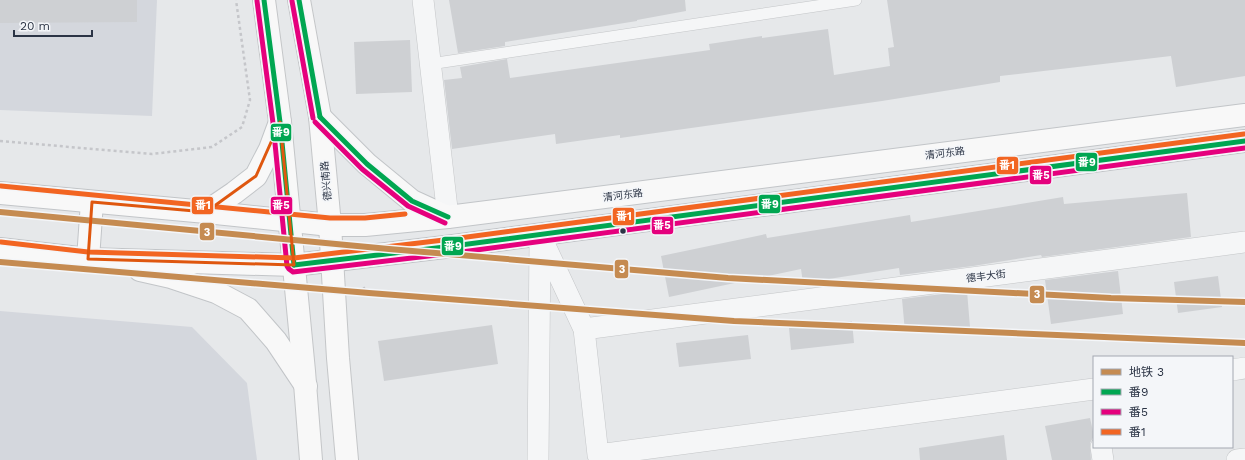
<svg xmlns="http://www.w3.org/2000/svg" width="1245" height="460" font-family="'Work Sans','Noto Sans SC',sans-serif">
	<rect width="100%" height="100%" fill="#e6e8ea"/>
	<g fill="#d4d7dd">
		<polygon points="0,0 157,0 152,116 0,110"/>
		<polygon points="0,311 192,327 247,383 257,460 0,460"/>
	</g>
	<g fill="#ced0d3">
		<polygon points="0,0 137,0 137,22 0,23"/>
		<polygon points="449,0 685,0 686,11 637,20 637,21 505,42 505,46 458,53"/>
		<polygon points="887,0 1245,0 1245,76 1176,87 1171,56 1000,76 1000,82 882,101 620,138 620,135 556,144 555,134 452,149 444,80 462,78 460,67 507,59 510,78 710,50 709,44 762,36 762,38 828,29 834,75 890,66 888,48 894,47"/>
		<polygon points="410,40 412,92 356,94 354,42"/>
		<polygon points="1187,193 1191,237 1042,257 1041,255 973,266 900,275 899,268 803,283 801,269 669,297 661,256 766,234 767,238 910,215 911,222 1063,197 1064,204"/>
		<polygon points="1118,271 1123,314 1051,324 1045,280"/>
		<polygon points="1218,276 1222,307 1178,313 1174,282"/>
		<polygon points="967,291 970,327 905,332 902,299"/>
		<polygon points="852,321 854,343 791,350 789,328"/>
		<polygon points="492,325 498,364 384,381 378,341"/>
		<polygon points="748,335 751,359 679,367 676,343"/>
		<polygon points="1090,418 1094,436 1090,443 1091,460 1052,460 1045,426"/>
		<polygon points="1004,435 1007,460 920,460 919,448"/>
	</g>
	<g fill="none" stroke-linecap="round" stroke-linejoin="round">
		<defs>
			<polyline id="lane" points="430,64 856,0"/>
			<g id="street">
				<polyline points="423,0 448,217"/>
				<polyline points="540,235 584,329 598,455 1094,389"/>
				<polyline points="584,329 1245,242"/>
				<polyline points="1232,370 1245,368"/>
				<polyline points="1101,447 1103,460"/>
				<polyline points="538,460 540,241"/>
				<polyline points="1237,460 1245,459"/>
			</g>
			<g id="secondary">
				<polyline points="264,0 280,122 304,371 311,460"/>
				<polyline points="299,0 320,117 330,225 338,358 347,460"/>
			</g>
			<g id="primary">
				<polyline points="320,117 367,164 412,201 447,217"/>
				<polyline points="0,193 206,212 330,225 365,225 448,217 1245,115"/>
				<polyline points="206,212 234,193 256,176 270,149 280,122"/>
				<polyline points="0,249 88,259 294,265 453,246 1245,141"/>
				<polyline points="88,259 92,202"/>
				<polyline points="140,270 171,277 216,292 248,309 276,341 306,386"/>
			</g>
		</defs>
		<use href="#lane" stroke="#c4c6c8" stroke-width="12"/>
		<use href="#street" stroke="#c4c6c8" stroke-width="22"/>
		<use href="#secondary" stroke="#c4c6c8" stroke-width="24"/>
		<use href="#primary" stroke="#c2c5c8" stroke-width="24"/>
		<g stroke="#c5c6ca" stroke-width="2.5" stroke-dasharray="3 3" stroke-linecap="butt">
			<polyline points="0,141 152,154 212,147 242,127 250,100 236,0"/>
			<polyline points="358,293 367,286"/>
		</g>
		<use href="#lane" stroke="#f5f6f7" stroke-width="11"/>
		<use href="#street" stroke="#f5f6f7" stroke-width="21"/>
		<use href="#secondary" stroke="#f8f8f8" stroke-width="22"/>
		<use href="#primary" stroke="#f8f8f8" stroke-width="22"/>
		<defs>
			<g id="bus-1">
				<polyline points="264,0 280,122 294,265"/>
				<polyline points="299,0 320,117"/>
				<polyline points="320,117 367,164 412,201 448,217"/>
				<polyline points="294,265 453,246 1245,141"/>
			</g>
			<g id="bus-2">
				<polyline points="257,1 273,123 287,266 289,269 293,272 454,253 1245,148"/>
				<polyline points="292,1 313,118"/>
				<polyline points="315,122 362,169 408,206 445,223"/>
			</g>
			<g id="bus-3">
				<polyline points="1,186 330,218 365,218 405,214"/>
				<polyline points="1,242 88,252 294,258 452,239 1244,134"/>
			</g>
		</defs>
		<use href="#bus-1" stroke="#f4f6f9" stroke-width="8"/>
		<use href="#bus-2" stroke="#f4f6f9" stroke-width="8"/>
		<use href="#bus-3" stroke="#f4f6f9" stroke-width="8"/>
		<use href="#bus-1" stroke="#00a651" stroke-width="5"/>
		<use href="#bus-2" stroke="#e5007d" stroke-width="5"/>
		<use href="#bus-3" stroke="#f26522" stroke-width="5"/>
		<defs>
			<g id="metro-1">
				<polyline points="0,212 389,249 728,278 1111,298 1245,302"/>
				<polyline points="0,262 369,293 734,321 1245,343"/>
			</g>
		</defs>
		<use href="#metro-1" stroke="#f4f6f9" stroke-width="9"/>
		<use href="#metro-1" stroke="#c58b51" stroke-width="6"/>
	</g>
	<path fill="none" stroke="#df570f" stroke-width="3" stroke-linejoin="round" d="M280,122L294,265L88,259L92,202L206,212L256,176Z"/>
	<circle fill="#2b3445" stroke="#f4f6f9" stroke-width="1.5" cx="623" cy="231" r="3.5"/>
	<g text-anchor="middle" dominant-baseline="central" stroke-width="3.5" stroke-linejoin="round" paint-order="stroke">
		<g font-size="10" fill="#2b3445" stroke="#f4f6f9">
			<text transform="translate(945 153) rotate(-7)">清河东路</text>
			<text transform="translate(326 181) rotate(-95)">德兴南路</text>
			<text transform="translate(623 195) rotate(-7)">清河东路</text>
			<text transform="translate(986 276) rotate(-7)">德丰大街</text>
		</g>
	</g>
	<g stroke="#f4f6f9" stroke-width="1.5">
		<rect x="270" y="123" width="22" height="19" rx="4" fill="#00a651"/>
		<rect x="1075" y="152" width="23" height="20" rx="4" fill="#00a651"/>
		<rect x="996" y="156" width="23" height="19" rx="4" fill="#f26522"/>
		<rect x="1029" y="165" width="23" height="20" rx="4" fill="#e5007d"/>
		<rect x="758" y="194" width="23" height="20" rx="4" fill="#00a651"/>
		<rect x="270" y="196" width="23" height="19" rx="4" fill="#e5007d"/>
		<rect x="191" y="196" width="23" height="19" rx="4" fill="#f26522"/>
		<rect x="612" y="207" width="23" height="19" rx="4" fill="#f26522"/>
		<rect x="651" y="216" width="23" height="19" rx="4" fill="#e5007d"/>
		<rect x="199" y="222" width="16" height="19" rx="4" fill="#c58b51"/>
		<rect x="441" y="236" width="23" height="20" rx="4" fill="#00a651"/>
		<rect x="614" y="259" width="15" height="20" rx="4" fill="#c58b51"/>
		<rect x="1029" y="285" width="16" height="19" rx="4" fill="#c58b51"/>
	</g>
	<g font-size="11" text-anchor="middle" font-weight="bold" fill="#fff">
		<text x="281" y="136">番9</text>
		<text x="1087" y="166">番9</text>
		<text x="1007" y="169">番1</text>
		<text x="1041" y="179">番5</text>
		<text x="770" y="208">番9</text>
		<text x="281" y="209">番5</text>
		<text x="203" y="209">番1</text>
		<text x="624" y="220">番1</text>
		<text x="662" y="229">番5</text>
		<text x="207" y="236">3</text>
		<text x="453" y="250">番9</text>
		<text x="622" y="273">3</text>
		<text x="1037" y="298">3</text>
	</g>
	<rect x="1093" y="356" width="140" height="92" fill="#f4f6f9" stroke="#a4a8b1"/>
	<rect x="1101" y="369" width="20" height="6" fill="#c58b51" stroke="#a4a8b1"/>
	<text x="1129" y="376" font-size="12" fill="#2b3445">地铁 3</text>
	<rect x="1101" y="389" width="20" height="6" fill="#00a651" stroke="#a4a8b1"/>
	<text x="1129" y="396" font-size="12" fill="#2b3445">番9</text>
	<rect x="1101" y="409" width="20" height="6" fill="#e5007d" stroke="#a4a8b1"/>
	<text x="1129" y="416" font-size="12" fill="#2b3445">番5</text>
	<rect x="1101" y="429" width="20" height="6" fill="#f26522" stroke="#a4a8b1"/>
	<text x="1129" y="436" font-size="12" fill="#2b3445">番1</text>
	<path d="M14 30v6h78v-6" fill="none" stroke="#2b3445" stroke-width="2"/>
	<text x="20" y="30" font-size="12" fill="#2b3445" stroke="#f4f6f9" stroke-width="3" paint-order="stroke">20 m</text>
</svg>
